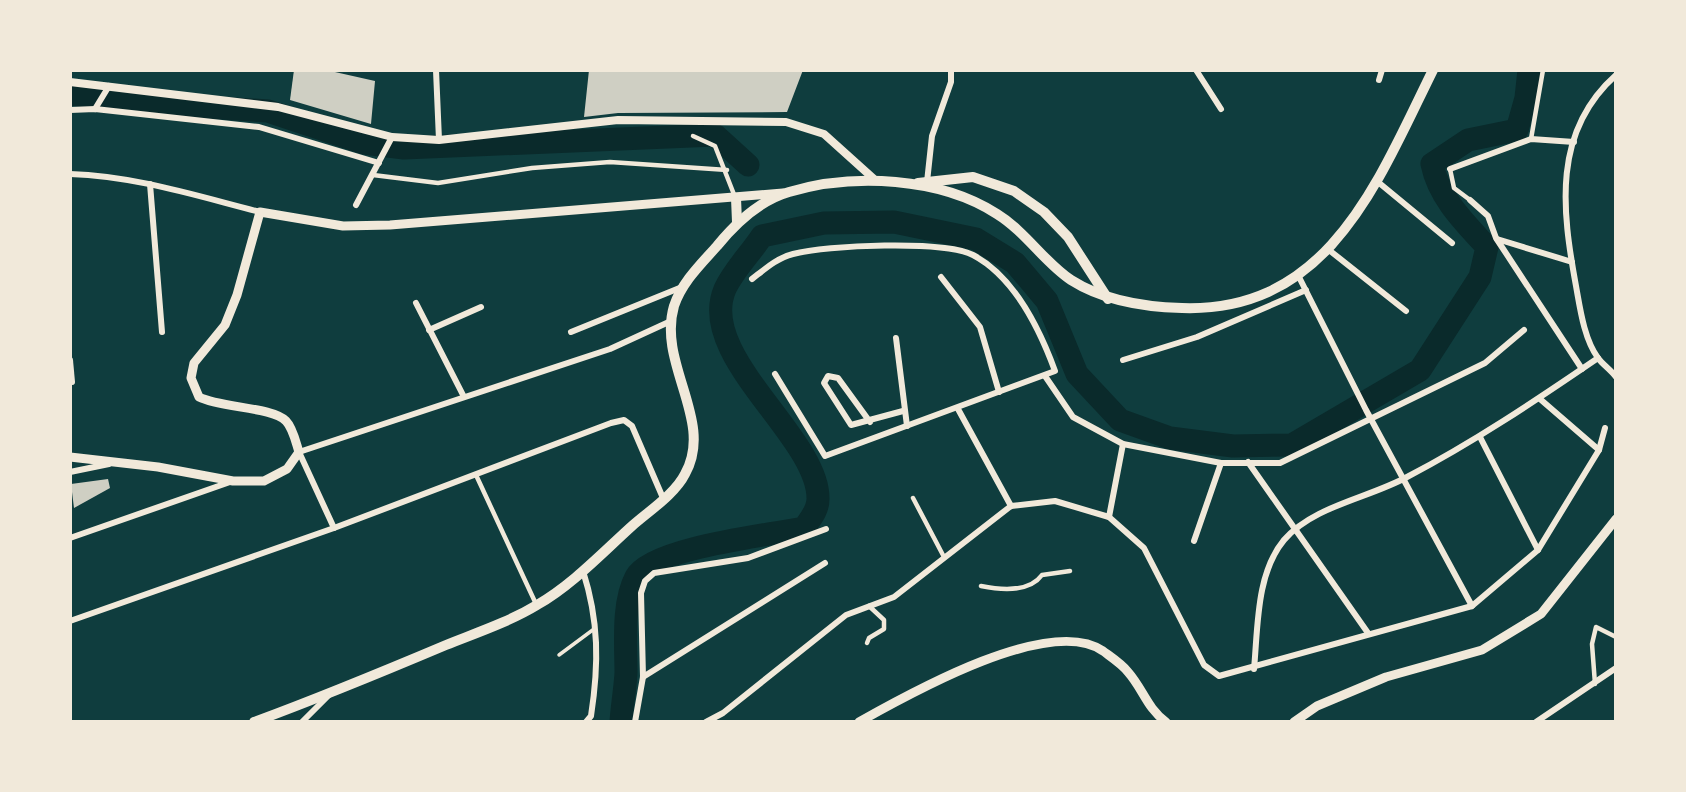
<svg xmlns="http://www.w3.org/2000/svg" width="1686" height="792" font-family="Inter,sans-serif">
	<rect width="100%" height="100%" fill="#0f3d3e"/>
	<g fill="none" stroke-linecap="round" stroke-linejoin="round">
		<g stroke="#0a2a2b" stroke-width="23">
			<polyline points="70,94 123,102 268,111 364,143 404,148 715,135 748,165"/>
			<path d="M621,722C622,706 625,690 626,673C626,645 622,603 636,577C651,548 769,535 804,528C810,519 818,511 818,499C819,437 696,356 725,289C733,271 751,253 762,236L824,223L894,222L976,239L1015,263L1047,301L1077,374L1120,420L1170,438L1233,446L1292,445L1420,370L1480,277L1487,247C1464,222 1439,198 1432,164L1468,140L1517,130L1526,98L1529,70"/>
		</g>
	</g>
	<g fill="#cfcfc3">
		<polygon points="294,70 326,70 375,81 371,124 290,100"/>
		<polygon points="589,70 803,70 787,112 618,113 584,117"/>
		<polygon points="108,479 110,488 74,508 71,484"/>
	</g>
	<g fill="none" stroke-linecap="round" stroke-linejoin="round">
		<polyline stroke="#f1e9da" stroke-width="3.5" points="559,655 594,629"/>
		<g stroke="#f1e9da" stroke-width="4.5">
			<polyline points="693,136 715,146 735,197"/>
			<polyline points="1531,139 1543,70"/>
			<polyline points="1450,169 1454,188 1470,200"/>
			<polyline points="373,175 438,183 532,168 610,162 727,170"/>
			<polyline points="476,475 536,604"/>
			<polyline points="913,498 944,557"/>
			<path d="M981,586C1001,590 1029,593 1042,575L1070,571"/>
			<polyline points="867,643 869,638 884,629 884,620 869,606"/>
			<polyline points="1595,684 1592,644 1596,627 1616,637"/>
		</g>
		<g stroke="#f1e9da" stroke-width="6">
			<polyline points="436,70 439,140"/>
			<polyline points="1196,70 1221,109"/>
			<path d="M1616,75C1552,132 1562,210 1576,286C1580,308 1584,339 1598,358C1602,364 1611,370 1616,377"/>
			<polyline points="1379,80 1382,70"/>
			<polyline points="95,109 109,86"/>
			<polyline points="70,110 95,109 259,127 379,163"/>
			<polyline points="1450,169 1531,139 1574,142"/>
			<path d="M70,174C135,176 197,196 260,212"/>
			<polyline points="927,182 932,136 951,82 951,70"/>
			<polyline points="1378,182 1452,243"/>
			<polyline points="150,184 162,332"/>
			<polyline points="1470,200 1488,216 1496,238 1582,369"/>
			<polyline points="356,205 392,137"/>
			<polyline points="1497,239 1572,262"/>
			<polyline points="1329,250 1406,311"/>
			<polyline points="941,277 980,327 999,392"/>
			<polyline points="1299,277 1366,410 1472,606"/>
			<path d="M752,279C765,269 777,258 793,254C826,245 944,240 973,255C1015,277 1040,330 1055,371L825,456L775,374"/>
			<polyline points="416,303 463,395"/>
			<polyline points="429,330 481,307"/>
			<polyline points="571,332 682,287"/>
			<polyline points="896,338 907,426"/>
			<polyline points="70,360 72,382"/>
			<polyline points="1123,360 1197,337 1306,290"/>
			<polyline points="1045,376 1073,417 1123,444 1221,463 1280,463 1485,363 1524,330"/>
			<polyline points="1540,399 1599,450"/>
			<polyline points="958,409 1011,506"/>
			<polyline points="870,422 838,378 828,376 824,383 851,425 903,411"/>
			<polyline points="1480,437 1538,550"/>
			<polyline points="1248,462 1368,633"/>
			<polyline points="70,472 109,464"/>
			<polyline points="1109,517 1123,444"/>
			<polyline points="334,528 299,452 610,349 671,321"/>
			<polyline points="70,538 230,482"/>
			<polyline points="1194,541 1221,463"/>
			<path d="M583,571C599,621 599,664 591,716L586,722"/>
			<polyline points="70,621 334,528 611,423 624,420 632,426 663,498"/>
			<path d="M1254,669C1258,627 1256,574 1284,540C1313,506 1369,498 1407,477C1474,442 1535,401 1598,358"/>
			<polyline points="643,677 825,563"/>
			<polyline points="302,722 328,696"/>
			<polyline points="635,722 643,677 641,593 645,581 654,573 748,558 826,529"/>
			<polyline points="706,722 723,713 846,615 894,597 1011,506 1055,501 1109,517 1144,548 1204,665 1219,676 1472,606 1538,550 1599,450 1605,428"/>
			<polyline points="1536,722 1616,668"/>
		</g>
		<polyline stroke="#f1e9da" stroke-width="8" points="70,82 278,107 392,137 439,140 618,120 786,122 824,134 874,179"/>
		<g stroke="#f1e9da" stroke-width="9">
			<path d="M70,457L158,467L233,481H264L287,469L299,452C296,443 293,428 286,421C272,407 221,408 199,397L191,378L194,363L225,325L237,295L260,212L343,226L390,225L783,193"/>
			<path d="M859,722C909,694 1050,614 1103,651C1111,657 1122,664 1128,672C1143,689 1147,708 1166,722"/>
			<polyline points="1294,722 1317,706 1386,677 1482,650 1541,614 1616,519"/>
		</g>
		<g stroke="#f1e9da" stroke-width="10">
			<polyline points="918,183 973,177 1014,191 1044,212 1068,237 1108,299"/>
			<polyline points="736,198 737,222"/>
			<path d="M254,722C319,698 382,672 446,645C476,633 509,622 537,605C572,585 602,553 632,526C649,511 675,494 685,474C715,421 657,364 674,306C682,282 701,264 717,246C735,224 761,200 789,192C853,173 940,177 997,214C1026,232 1045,263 1071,280C1104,301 1143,307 1182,308C1329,313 1378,181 1433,70"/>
		</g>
	</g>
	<rect width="1686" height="792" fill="none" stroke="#f1e9da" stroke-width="144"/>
</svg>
